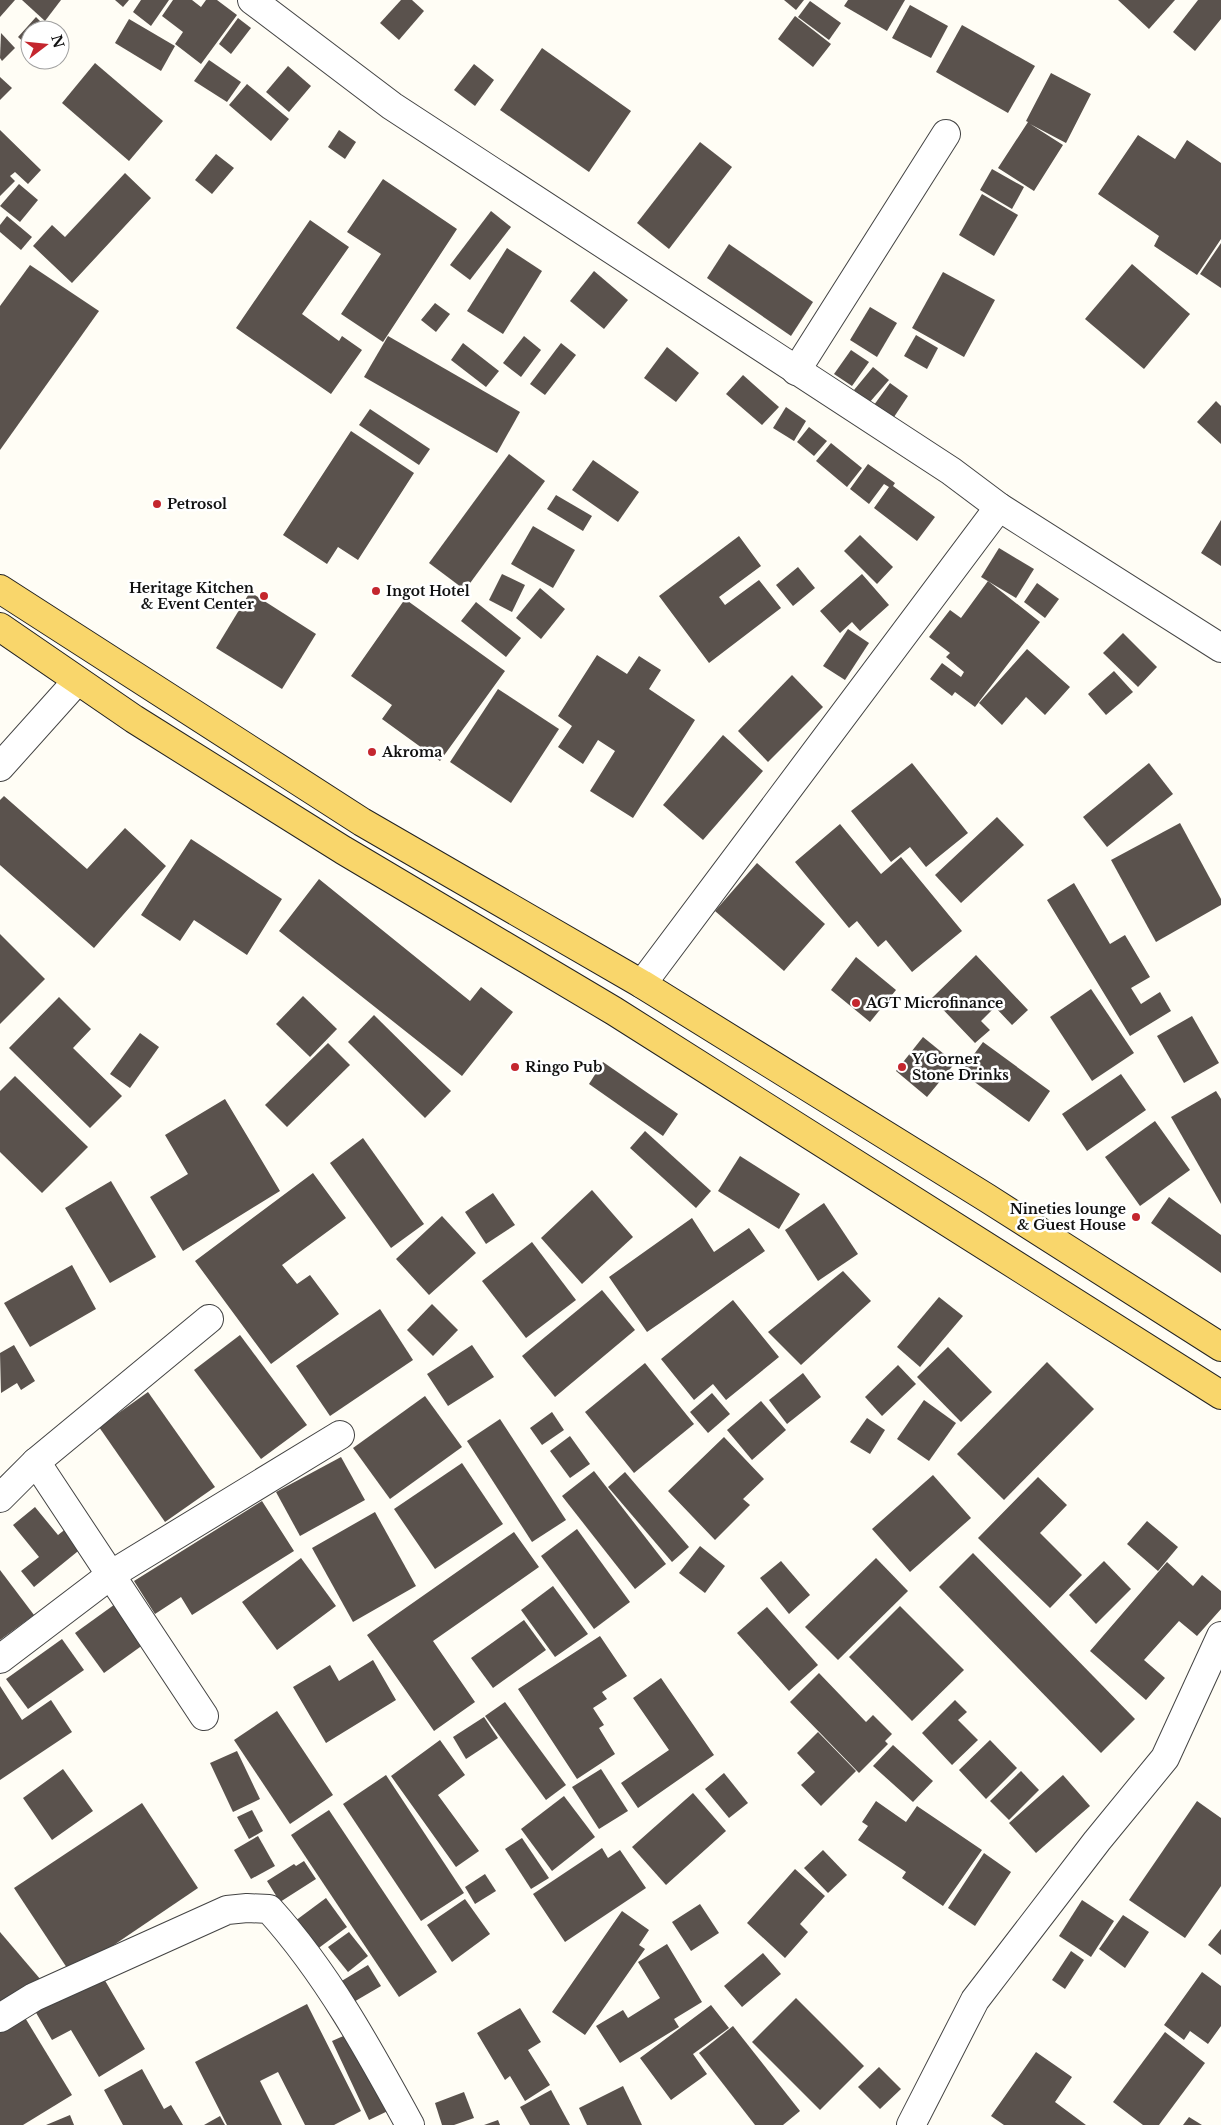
<svg xmlns="http://www.w3.org/2000/svg" width="1221" height="2125" font-family="'Libre Baskerville',serif">
	<rect width="100%" height="100%" fill="#fffdf5"/>
	<g fill="#5a524d">
		<polygon points="0,0 15,0 0,17"/>
		<polygon points="22,0 61,0 45,21"/>
		<polygon points="115,0 129,0 123,7"/>
		<polygon points="141,0 169,0 151,26 133,12"/>
		<polygon points="173,0 192,0 201,7 206,0 217,0 237,15 201,64 175,44 183,32 162,16"/>
		<polygon points="401,0 412,0 424,11 399,40 380,23"/>
		<polygon points="784,0 804,0 796,10"/>
		<polygon points="848,0 905,0 887,31 844,6"/>
		<polygon points="1118,0 1175,0 1149,29"/>
		<polygon points="1198,0 1221,0 1221,19 1195,51 1173,32"/>
		<polygon points="810,1 841,23 829,40 798,17"/>
		<polygon points="910,5 948,26 931,58 892,38"/>
		<polygon points="795,16 831,44 813,67 778,39"/>
		<polygon points="36,17 49,30 30,30 30,48 18,37"/>
		<polygon points="238,18 251,28 231,54 219,44"/>
		<polygon points="129,19 175,46 161,71 115,43"/>
		<polygon points="962,25 1035,66 1008,113 936,72"/>
		<polygon points="1,33 15,48 2,61 0,58"/>
		<polygon points="542,48 631,111 589,172 500,110"/>
		<polygon points="209,60 241,82 227,102 194,81"/>
		<polygon points="95,63 163,121 129,161 62,103"/>
		<polygon points="474,64 494,80 475,106 454,90"/>
		<polygon points="288,66 311,86 289,112 266,92"/>
		<polygon points="1051,73 1091,94 1066,143 1030,124 1063,145 1034,191 998,168 1028,122 1026,121"/>
		<polygon points="0,77 12,88 0,100"/>
		<polygon points="247,84 289,119 271,141 229,105"/>
		<polygon points="0,130 41,170 28,184 15,172 10,176 15,181 0,196"/>
		<polygon points="339,130 356,142 345,159 328,147"/>
		<polygon points="1138,135 1175,159 1187,140 1221,163 1221,239 1197,275 1154,246 1159,236 1098,194"/>
		<polygon points="700,142 732,167 669,249 637,223"/>
		<polygon points="216,154 234,168 212,194 195,180"/>
		<polygon points="992,169 1024,187 1012,209 980,190"/>
		<polygon points="125,173 151,198 72,283 33,246 52,225 65,237"/>
		<polygon points="383,179 457,229 383,342 341,314 381,254 347,232"/>
		<polygon points="19,184 38,200 20,222 0,206"/>
		<polygon points="982,194 1018,215 994,256 959,235"/>
		<polygon points="491,211 511,227 470,280 450,265"/>
		<polygon points="7,216 32,237 21,250 0,232 0,225"/>
		<polygon points="310,220 349,247 302,314 339,341 342,336 362,350 331,394 236,328"/>
		<polygon points="1221,243 1221,288 1200,274"/>
		<polygon points="729,244 813,302 791,336 707,278"/>
		<polygon points="507,248 542,271 503,334 467,311"/>
		<polygon points="1132,264 1190,314 1144,369 1085,319"/>
		<polygon points="30,265 99,311 0,450 0,306"/>
		<polygon points="594,271 628,300 604,329 570,301"/>
		<polygon points="943,272 995,300 964,357 912,328"/>
		<polygon points="435,303 450,314 436,332 421,320"/>
		<polygon points="870,307 897,323 877,357 850,340"/>
		<polygon points="916,335 938,348 927,369 904,356"/>
		<polygon points="388,336 520,412 497,453 364,377"/>
		<polygon points="524,336 541,350 521,377 503,363"/>
		<polygon points="463,343 499,371 486,387 451,360"/>
		<polygon points="561,343 576,355 545,395 530,384"/>
		<polygon points="667,347 699,373 676,402 644,378"/>
		<polygon points="851,350 869,362 852,386 834,374"/>
		<polygon points="873,367 889,380 869,403 854,390"/>
		<polygon points="743,375 779,407 762,425 726,394"/>
		<polygon points="890,383 908,396 894,417 874,405"/>
		<polygon points="1216,401 1221,406 1221,444 1197,422"/>
		<polygon points="786,407 806,421 794,441 773,428"/>
		<polygon points="370,409 430,449 419,465 359,425"/>
		<polygon points="809,427 827,441 814,456 797,442"/>
		<polygon points="351,431 414,473 358,560 338,547 327,564 283,535"/>
		<polygon points="831,443 862,468 847,487 816,461"/>
		<polygon points="509,454 545,481 465,590 429,563"/>
		<polygon points="593,460 639,492 618,522 572,490"/>
		<polygon points="868,464 895,483 893,486 935,517 917,541 874,508 889,487 884,484 869,504 850,489"/>
		<polygon points="556,495 592,516 583,531 547,509"/>
		<polygon points="1221,520 1221,566 1201,553"/>
		<polygon points="533,526 575,550 553,588 511,564"/>
		<polygon points="860,535 893,567 877,584 844,551"/>
		<polygon points="739,536 761,566 719,597 725,605 759,580 781,608 709,663 659,596"/>
		<polygon points="999,548 1034,569 1016,598 981,577"/>
		<polygon points="798,567 815,588 793,606 776,585"/>
		<polygon points="502,574 525,585 512,612 489,600"/>
		<polygon points="862,574 889,605 860,631 852,622 840,633 820,611"/>
		<polygon points="988,581 1040,622 975,707 955,692 952,696 930,679 942,663 961,677 964,672 946,657 950,653 929,637 950,610 961,618"/>
		<polygon points="1037,583 1059,599 1045,618 1024,602"/>
		<polygon points="540,588 565,609 541,639 516,618"/>
		<polygon points="250,592 316,634 282,689 216,648"/>
		<polygon points="405,599 505,671 440,761 382,719 392,705 351,676"/>
		<polygon points="476,602 521,638 506,657 461,621"/>
		<polygon points="848,629 869,643 845,680 823,666"/>
		<polygon points="1123,633 1157,667 1138,687 1103,653"/>
		<polygon points="1027,649 1070,687 1045,715 1026,697 1002,725 979,703"/>
		<polygon points="597,655 627,674 639,656 661,670 649,689 695,720 633,818 590,791 615,751 598,740 583,764 558,747 572,726 558,716"/>
		<polygon points="1114,671 1133,692 1106,715 1088,694"/>
		<polygon points="792,675 823,707 768,762 738,731"/>
		<polygon points="498,689 559,729 511,803 450,762"/>
		<polygon points="723,735 763,771 703,840 663,805"/>
		<polygon points="912,763 968,833 926,867 910,847 891,862 851,811"/>
		<polygon points="1149,763 1173,794 1107,847 1083,817"/>
		<polygon points="4,796 87,869 125,828 166,866 94,948 0,865 0,800"/>
		<polygon points="997,817 1024,845 961,903 935,875"/>
		<polygon points="1180,823 1221,899 1221,905 1156,942 1111,860"/>
		<polygon points="840,824 881,874 901,857 962,931 912,972 886,940 878,947 857,921 849,928 795,862"/>
		<polygon points="191,839 282,899 247,955 194,920 180,941 141,915"/>
		<polygon points="757,863 825,924 784,971 715,911"/>
		<polygon points="319,879 470,1001 481,987 513,1012 462,1076 279,931"/>
		<polygon points="1074,883 1110,944 1125,935 1150,977 1131,988 1141,1004 1160,992 1171,1011 1130,1036 1047,900"/>
		<polygon points="0,934 45,979 0,1024"/>
		<polygon points="976,955 1028,1010 1012,1025 995,1007 981,1021 990,1030 975,1043 932,998"/>
		<polygon points="856,957 896,990 870,1022 831,990"/>
		<polygon points="1091,989 1134,1053 1092,1081 1050,1017"/>
		<polygon points="303,996 337,1029 310,1057 276,1024"/>
		<polygon points="59,997 91,1029 73,1048 122,1096 90,1128 9,1048"/>
		<polygon points="374,1015 451,1091 425,1118 348,1042"/>
		<polygon points="1192,1016 1219,1063 1184,1083 1157,1036"/>
		<polygon points="140,1033 159,1047 130,1088 110,1074"/>
		<polygon points="923,1037 955,1063 927,1097 896,1071"/>
		<polygon points="983,1042 1050,1091 1029,1122 961,1072"/>
		<polygon points="328,1043 350,1065 287,1127 265,1105"/>
		<polygon points="603,1062 678,1114 663,1136 589,1084"/>
		<polygon points="1121,1074 1146,1110 1087,1151 1062,1114"/>
		<polygon points="15,1076 88,1147 42,1193 0,1152 0,1091"/>
		<polygon points="1216,1091 1221,1099 1221,1204 1171,1117"/>
		<polygon points="225,1099 280,1191 183,1251 150,1197 188,1174 165,1135"/>
		<polygon points="1155,1121 1190,1170 1140,1206 1105,1157"/>
		<polygon points="645,1131 711,1191 696,1208 630,1148"/>
		<polygon points="363,1138 424,1224 391,1248 330,1163"/>
		<polygon points="740,1156 800,1194 779,1229 718,1191"/>
		<polygon points="313,1173 346,1218 282,1265 297,1284 310,1275 339,1314 271,1364 195,1261"/>
		<polygon points="111,1181 156,1257 110,1283 65,1208"/>
		<polygon points="592,1190 633,1237 582,1284 541,1238"/>
		<polygon points="493,1193 515,1225 486,1244 465,1212"/>
		<polygon points="1169,1197 1221,1235 1221,1273 1151,1223"/>
		<polygon points="824,1203 858,1254 818,1281 785,1230"/>
		<polygon points="442,1216 476,1253 429,1295 396,1259"/>
		<polygon points="692,1218 714,1252 749,1228 765,1251 647,1332 609,1277"/>
		<polygon points="532,1242 576,1300 526,1338 482,1281"/>
		<polygon points="72,1265 96,1309 30,1347 4,1303"/>
		<polygon points="843,1271 871,1301 801,1365 768,1332"/>
		<polygon points="602,1290 635,1330 555,1397 522,1356"/>
		<polygon points="939,1297 963,1316 920,1367 897,1347"/>
		<polygon points="733,1300 779,1357 726,1400 713,1384 694,1400 661,1359"/>
		<polygon points="432,1304 458,1330 433,1356 407,1330"/>
		<polygon points="380,1309 413,1360 330,1416 296,1366"/>
		<polygon points="240,1335 307,1425 261,1459 194,1370"/>
		<polygon points="14,1345 35,1381 21,1390 17,1383 1,1393 0,1353"/>
		<polygon points="472,1345 494,1377 448,1406 427,1374"/>
		<polygon points="948,1347 992,1392 961,1422 917,1377"/>
		<polygon points="1047,1362 1094,1409 1004,1500 957,1454"/>
		<polygon points="645,1363 694,1424 634,1473 585,1412"/>
		<polygon points="898,1365 916,1384 882,1416 865,1397"/>
		<polygon points="803,1373 821,1397 787,1424 769,1400"/>
		<polygon points="148,1392 215,1487 165,1522 99,1427"/>
		<polygon points="712,1393 730,1414 708,1433 690,1412"/>
		<polygon points="425,1396 462,1447 390,1499 353,1448"/>
		<polygon points="924,1400 956,1423 929,1461 897,1439"/>
		<polygon points="761,1401 786,1430 752,1460 727,1430"/>
		<polygon points="552,1412 564,1430 542,1445 530,1428"/>
		<polygon points="867,1418 885,1430 870,1454 850,1442"/>
		<polygon points="500,1419 566,1520 532,1542 467,1441"/>
		<polygon points="570,1436 590,1464 570,1478 550,1451"/>
		<polygon points="724,1437 764,1479 743,1499 750,1505 715,1540 668,1491"/>
		<polygon points="341,1457 365,1500 300,1536 276,1492"/>
		<polygon points="462,1463 503,1524 435,1569 394,1509"/>
		<polygon points="594,1471 666,1564 635,1589 562,1496"/>
		<polygon points="625,1472 689,1547 672,1562 608,1487"/>
		<polygon points="933,1475 971,1518 910,1572 872,1529"/>
		<polygon points="1038,1477 1067,1505 1040,1533 1082,1575 1050,1608 978,1538"/>
		<polygon points="262,1501 294,1551 192,1615 181,1597 155,1614 134,1581"/>
		<polygon points="35,1507 58,1535 72,1524 88,1543 34,1587 21,1571 39,1557 13,1525"/>
		<polygon points="375,1512 416,1586 353,1622 312,1548"/>
		<polygon points="1147,1521 1178,1547 1158,1571 1127,1544"/>
		<polygon points="577,1529 630,1602 594,1629 541,1556"/>
		<polygon points="514,1532 539,1567 433,1641 475,1702 434,1731 367,1635"/>
		<polygon points="700,1546 725,1566 705,1593 679,1573"/>
		<polygon points="973,1553 1135,1719 1101,1753 939,1587"/>
		<polygon points="301,1558 336,1606 277,1650 242,1602"/>
		<polygon points="876,1558 908,1591 838,1660 805,1627"/>
		<polygon points="781,1561 810,1595 789,1614 760,1578"/>
		<polygon points="1104,1561 1131,1589 1096,1624 1069,1595"/>
		<polygon points="1167,1562 1193,1586 1202,1575 1221,1591 1221,1609 1197,1636 1179,1621 1144,1660 1165,1678 1146,1700 1090,1651"/>
		<polygon points="0,1570 34,1615 0,1640"/>
		<polygon points="553,1586 588,1634 555,1657 521,1610"/>
		<polygon points="118,1602 147,1642 104,1673 75,1633"/>
		<polygon points="900,1606 964,1670 912,1721 849,1657"/>
		<polygon points="767,1607 818,1665 789,1691 737,1633"/>
		<polygon points="524,1620 546,1650 493,1688 471,1658"/>
		<polygon points="600,1636 627,1676 602,1692 607,1699 593,1708 604,1725 599,1728 615,1754 577,1779 518,1689"/>
		<polygon points="62,1639 84,1670 28,1709 6,1679"/>
		<polygon points="373,1660 396,1700 326,1743 293,1687 330,1665 339,1681"/>
		<polygon points="819,1673 866,1722 873,1715 892,1734 885,1741 888,1744 859,1773 790,1702"/>
		<polygon points="661,1678 714,1755 638,1808 621,1783 669,1750 633,1698"/>
		<polygon points="0,1686 22,1720 51,1700 72,1732 0,1780"/>
		<polygon points="955,1700 967,1712 958,1720 978,1740 952,1765 922,1733"/>
		<polygon points="505,1702 566,1785 546,1800 485,1716"/>
		<polygon points="277,1711 333,1795 290,1824 234,1740"/>
		<polygon points="484,1717 498,1738 466,1759 453,1737"/>
		<polygon points="818,1732 856,1771 821,1806 801,1785 815,1772 797,1753"/>
		<polygon points="440,1740 465,1775 438,1795 479,1851 456,1867 391,1776"/>
		<polygon points="990,1740 1017,1768 986,1799 959,1770"/>
		<polygon points="893,1745 933,1781 913,1802 873,1766"/>
		<polygon points="237,1751 260,1799 233,1812 210,1763"/>
		<polygon points="63,1769 93,1811 52,1840 23,1798"/>
		<polygon points="601,1769 628,1811 599,1829 572,1787"/>
		<polygon points="1021,1771 1039,1790 1009,1820 990,1801"/>
		<polygon points="724,1773 748,1803 729,1818 705,1789"/>
		<polygon points="386,1775 464,1893 421,1921 343,1804"/>
		<polygon points="1063,1775 1090,1806 1036,1853 1009,1823"/>
		<polygon points="693,1793 726,1831 666,1885 632,1847"/>
		<polygon points="564,1796 595,1837 552,1871 521,1829"/>
		<polygon points="876,1801 906,1822 917,1806 982,1850 943,1906 902,1878 906,1872 858,1840 868,1826 862,1822"/>
		<polygon points="1197,1801 1221,1818 1221,1886 1185,1938 1129,1900"/>
		<polygon points="142,1803 198,1888 71,1974 14,1888"/>
		<polygon points="252,1810 263,1831 249,1839 237,1817"/>
		<polygon points="329,1810 437,1972 399,1997 291,1835"/>
		<polygon points="258,1836 275,1866 251,1879 234,1850"/>
		<polygon points="522,1838 549,1878 531,1889 505,1849"/>
		<polygon points="602,1848 608,1858 620,1850 646,1888 565,1942 533,1894"/>
		<polygon points="823,1850 847,1875 828,1893 804,1868"/>
		<polygon points="984,1853 1011,1872 975,1926 948,1908"/>
		<polygon points="304,1861 316,1879 280,1902 267,1881 294,1864 296,1866"/>
		<polygon points="795,1869 825,1896 800,1924 808,1932 785,1958 747,1923"/>
		<polygon points="485,1874 496,1891 475,1904 465,1887"/>
		<polygon points="326,1898 347,1927 316,1950 295,1921"/>
		<polygon points="465,1899 490,1934 452,1962 427,1925"/>
		<polygon points="1082,1900 1114,1921 1091,1957 1059,1936"/>
		<polygon points="700,1904 719,1933 691,1951 672,1922"/>
		<polygon points="622,1911 649,1930 639,1945 645,1949 585,2035 552,2012"/>
		<polygon points="1123,1915 1149,1932 1125,1968 1099,1949"/>
		<polygon points="1221,1929 1221,1955 1208,1945"/>
		<polygon points="0,1932 41,1980 0,2002"/>
		<polygon points="349,1932 368,1956 348,1972 328,1947"/>
		<polygon points="667,1944 702,2002 674,2019 679,2027 620,2063 596,2026 623,2010 628,2018 660,1998 638,1962"/>
		<polygon points="1071,1951 1084,1960 1065,1989 1052,1980"/>
		<polygon points="763,1953 781,1974 742,2007 724,1986"/>
		<polygon points="368,1965 381,1986 352,2003 340,1982"/>
		<polygon points="100,1972 145,2049 99,2077 71,2030 52,2040 35,2011"/>
		<polygon points="1202,1972 1221,1986 1221,2026 1208,2044 1190,2031 1184,2040 1164,2025"/>
		<polygon points="796,1998 864,2066 820,2110 752,2042"/>
		<polygon points="307,2004 361,2111 334,2125 305,2125 278,2072 260,2081 282,2125 227,2125 195,2062"/>
		<polygon points="711,2005 729,2028 693,2054 707,2074 671,2100 640,2058"/>
		<polygon points="520,2008 541,2042 528,2050 550,2085 525,2101 510,2076 505,2080 477,2033"/>
		<polygon points="24,2016 72,2095 23,2125 0,2125 0,2031"/>
		<polygon points="733,2026 800,2111 783,2125 755,2125 699,2053"/>
		<polygon points="1165,2032 1205,2063 1159,2125 1143,2125 1113,2102"/>
		<polygon points="348,2034 372,2085 380,2081 392,2109 369,2120 332,2041"/>
		<polygon points="1036,2052 1072,2077 1055,2102 1086,2125 1004,2125 991,2116"/>
		<polygon points="879,2067 901,2089 880,2109 858,2087"/>
		<polygon points="142,2069 164,2109 171,2105 183,2125 123,2125 104,2090"/>
		<polygon points="623,2086 642,2125 587,2125 579,2108"/>
		<polygon points="551,2090 570,2125 530,2125 520,2107"/>
		<polygon points="464,2092 474,2118 454,2125 442,2125 435,2103"/>
		<polygon points="70,2115 74,2125 46,2125"/>
		<polygon points="220,2116 225,2125 204,2125"/>
		<polygon points="1189,2117 1202,2125 1183,2125"/>
		<polygon points="498,2120 500,2125 484,2125"/>
	</g>
	<g fill="none" stroke-linecap="round" stroke-linejoin="round">
		<defs>
			<g id="street">
				<polyline points="252,0 392,106 951,471 999,507 1221,648"/>
				<polyline points="796,371 946,134"/>
				<polyline points="0,767 77,681"/>
				<polyline points="642,984 999,507"/>
				<polyline points="36,1462 204,1716"/>
				<polyline points="0,1498 36,1462 209,1319"/>
				<polyline points="0,1659 112,1574 340,1435"/>
				<path d="M0,2018L34,1997L227,1910L247,1908L269,1909C327,1973 369,2050 410,2125"/>
				<polyline points="911,2125 975,2000 1097,1841 1165,1758 1221,1636"/>
			</g>
			<g id="primary">
				<polyline points="0,589 362,822 642,984 987,1198 1221,1347"/>
				<polyline points="0,627 134,719 343,850 614,1011 1221,1395"/>
			</g>
		</defs>
		<use href="#street" stroke="#444" stroke-width="30"/>
		<use href="#primary" stroke="#222" stroke-width="30"/>
		<use href="#street" stroke="#fff" stroke-width="28"/>
		<use href="#primary" stroke="#f9d66b" stroke-width="28"/>
	</g>
	<g fill="#c4262e" stroke="#fff" stroke-width="2">
		<circle cx="157" cy="504" r="5"/>
		<circle cx="376" cy="591" r="5"/>
		<circle cx="264" cy="596" r="5"/>
		<circle cx="372" cy="752" r="5"/>
		<circle cx="856" cy="1003" r="5"/>
		<circle cx="515" cy="1067" r="5"/>
		<circle cx="902" cy="1067" r="5"/>
		<circle cx="1136" cy="1217" r="5"/>
	</g>
	<g text-anchor="middle" dominant-baseline="central" stroke-width="5" stroke-linejoin="round" paint-order="stroke">
		<g font-size="14" font-weight="bold" fill="#111" stroke="#fff" text-anchor="start">
			<text x="167" y="504">Petrosol</text>
			<text x="254" y="588" text-anchor="end">Heritage Kitchen<tspan x="254" dy="16">&amp; Event Center</tspan></text>
			<text x="386" y="591">Ingot Hotel</text>
			<text x="382" y="752">Akroma</text>
			<text x="866" y="1003">AGT Microfinance</text>
			<text x="912" y="1059">Y Gorner<tspan x="912" dy="16">Stone Drinks</tspan></text>
			<text x="525" y="1067">Ringo Pub</text>
			<text x="1126" y="1209" text-anchor="end">Nineties lounge<tspan x="1126" dy="16">&amp; Guest House</tspan></text>
		</g>
	</g>
	<g transform="translate(45 45) rotate(74)"><circle r="24" fill="#ffffff" stroke="#a0a0a0"/>
	<path d="M0-4L9 19L0 12L-9 19Z" fill="#c4262e"/>
	<text y="-8" font-size="14" font-weight="bold" text-anchor="middle" fill="#111111">N</text>
	</g>
</svg>
